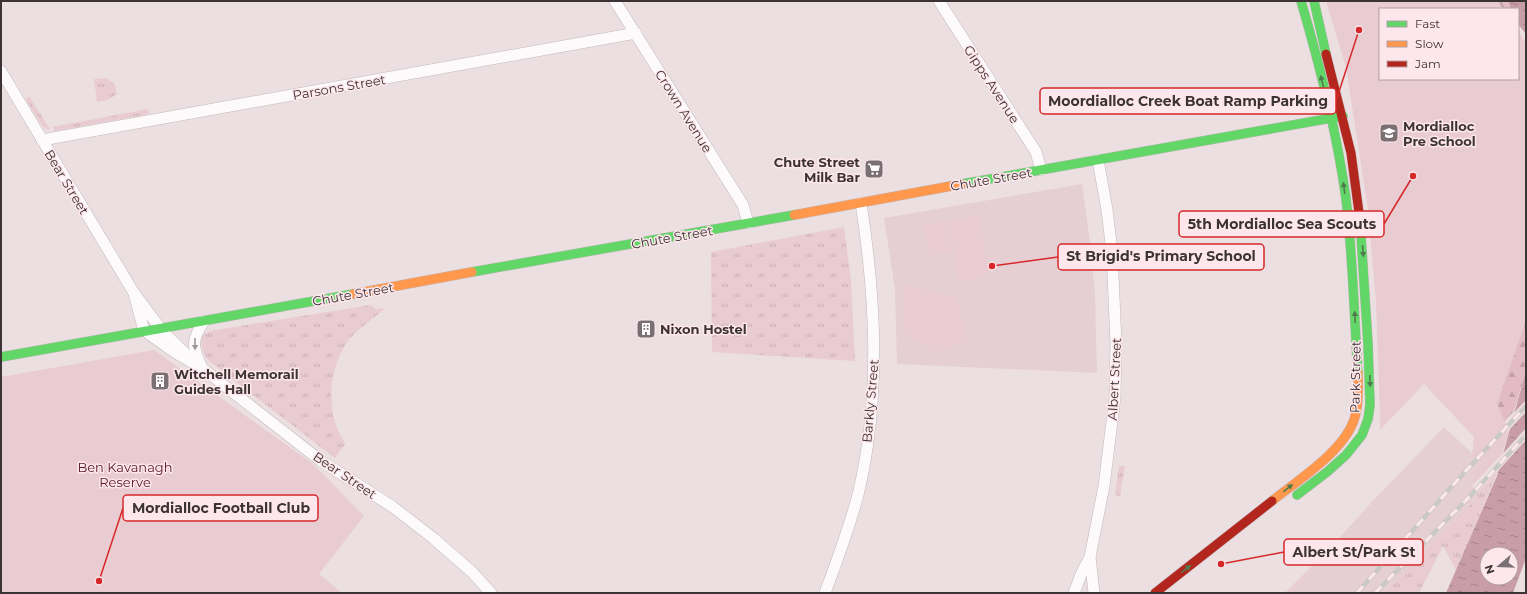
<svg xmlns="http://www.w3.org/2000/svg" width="1527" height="594" font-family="Montserrat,sans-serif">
	<defs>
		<pattern id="grass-tufts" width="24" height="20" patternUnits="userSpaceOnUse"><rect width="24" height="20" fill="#e9cbd2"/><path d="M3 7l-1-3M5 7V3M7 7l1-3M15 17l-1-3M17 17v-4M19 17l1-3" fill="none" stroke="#c9afb5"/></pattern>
		<pattern id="forest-firs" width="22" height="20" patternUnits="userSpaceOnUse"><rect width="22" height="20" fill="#e2bbc4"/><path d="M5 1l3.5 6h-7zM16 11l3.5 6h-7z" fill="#c3a1a9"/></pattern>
		<pattern id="water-ripples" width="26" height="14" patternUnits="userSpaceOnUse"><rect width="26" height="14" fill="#c89da7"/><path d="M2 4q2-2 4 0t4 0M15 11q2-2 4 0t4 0" fill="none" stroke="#a48189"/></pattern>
	</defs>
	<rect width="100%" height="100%" fill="#ecdfe2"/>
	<g fill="#e6cfd3">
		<polygon points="1082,184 1090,242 1095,294 1097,373 897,364 895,290 884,218"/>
		<polygon points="1444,427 1472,453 1472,456 1480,463 1472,486 1478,492 1475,500 1383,593 1289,593 1370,504"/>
	</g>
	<g fill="url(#grass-tufts)">
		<polygon points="107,78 110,81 114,82 117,94 107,100 97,102 94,79"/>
		<polygon points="29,96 50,129 49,130 43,127 26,100"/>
		<polygon points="148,109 149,114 55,131 52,127"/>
		<polygon points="844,227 851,280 855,361 712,352 711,252"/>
		<path d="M371,305L376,309L386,308C376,316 365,324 355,333C332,357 326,394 336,425C338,431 342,438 345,444L335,458L209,361C203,353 200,346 202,336L208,332L215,330Z"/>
		<polygon points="1119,466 1125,466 1120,496 1115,495"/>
		<polygon points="1499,469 1456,570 1443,546 1419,593 1383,593 1475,500 1478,492"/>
		<polygon points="1338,540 1289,593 1285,593"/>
	</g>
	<g fill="url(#forest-firs)">
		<polygon points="1481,1 1508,1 1510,5 1510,9 1485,9"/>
		<polygon points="1526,263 1526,371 1514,411 1481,448 1472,453"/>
	</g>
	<g fill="#e9cbd2">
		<polygon points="1326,1 1498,1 1503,9 1380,9 1380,79 1518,79 1518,31 1526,43 1526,321 1497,404 1509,431 1502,454 1472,486 1479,463 1472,456 1474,437 1424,384 1380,430 1380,417 1376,302 1368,210 1346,67"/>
		<polygon points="979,215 989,276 959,282 949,221"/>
		<polygon points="947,221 952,252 930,255 924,225"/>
		<polygon points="903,285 957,297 967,341 933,353 905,330"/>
		<polygon points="154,350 313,464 364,516 319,574 342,593 1,593 1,377"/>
	</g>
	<g fill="url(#water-ripples)" fill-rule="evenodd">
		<polygon points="1508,1 1526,1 1526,34 1518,24 1518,9 1510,9 1510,5"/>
		<path d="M1526,371V558L1513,593H1446L1497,476ZM1487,554H1511V578H1487Z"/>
	</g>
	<g fill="#ecdfe2">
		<polygon points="1526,400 1526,412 1507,432 1511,416"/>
		<polygon points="1526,428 1526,440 1496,473 1500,457"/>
	</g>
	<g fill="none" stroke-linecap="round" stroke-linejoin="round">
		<defs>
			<g id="street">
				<polyline points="615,1 743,205 748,223"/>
				<polyline points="939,1 1036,152 1041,170"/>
				<polyline points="1,71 134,293 163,332 186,354"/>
				<polyline points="42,140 636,33"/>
				<polyline points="134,293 143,327 149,334 176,353 202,368 321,461 393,507 433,538 472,572 491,593"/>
				<path d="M202,368C192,346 191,341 204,321"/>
				<polyline points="1090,557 1094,593"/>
				<path d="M825,593C837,561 849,528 858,495C881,399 876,300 861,203"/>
				<polyline points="1074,593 1082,572 1090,557 1104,486 1115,397 1116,343 1112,252 1107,210 1098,160"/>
			</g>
			<g id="fast">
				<path d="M1301,1C1320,66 1337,132 1346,199C1353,257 1354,316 1358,374"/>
				<polyline points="1314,1 1326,54"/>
				<polyline points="962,184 1343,116"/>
				<polyline points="472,272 794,215"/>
				<polyline points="1,357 353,294"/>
				<polyline points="1297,495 1327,472 1346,455 1362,435 1368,419 1370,405 1368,344 1360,220"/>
			</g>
			<g id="slow">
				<polyline points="794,215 962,184"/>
				<polyline points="353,294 472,272"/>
				<path d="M1272,501C1298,480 1343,452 1354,420C1359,406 1358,389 1358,374"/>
			</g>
			<g id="jam">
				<polyline points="1326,54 1351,153 1360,220"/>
				<polyline points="1155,593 1272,501"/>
			</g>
		</defs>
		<use href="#street" stroke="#c2b8ba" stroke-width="12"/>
		<use href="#fast" stroke="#c2b8ba" stroke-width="10"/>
		<use href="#slow" stroke="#c2b8ba" stroke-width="10"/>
		<use href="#jam" stroke="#c2b8ba" stroke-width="10"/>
		<use href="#street" stroke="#fcfafb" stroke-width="11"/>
		<use href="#fast" stroke="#63d668" stroke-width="9"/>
		<use href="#slow" stroke="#ff974d" stroke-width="9"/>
		<use href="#jam" stroke="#b3261e" stroke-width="9"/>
		<defs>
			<g id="rail">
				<polyline points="1357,593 1463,474 1526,406"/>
				<polyline points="1375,593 1473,493 1526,435"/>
			</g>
		</defs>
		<use href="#rail" stroke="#cbc8c8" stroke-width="4.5"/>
		<use href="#rail" stroke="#fee7ec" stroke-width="3" stroke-dasharray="9" stroke-linecap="butt"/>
	</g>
	<defs><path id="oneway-solid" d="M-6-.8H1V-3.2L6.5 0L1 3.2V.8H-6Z"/></defs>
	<g fill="#4e7c4c">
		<use href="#oneway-solid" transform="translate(1322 81) rotate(-104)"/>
		<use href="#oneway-solid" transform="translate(1344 188) rotate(-98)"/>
		<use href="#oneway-solid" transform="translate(1363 251) rotate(86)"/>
		<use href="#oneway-solid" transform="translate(1355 317) rotate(-92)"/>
		<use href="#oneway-solid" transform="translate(1370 381) rotate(88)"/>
		<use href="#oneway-solid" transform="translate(1288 488) rotate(-39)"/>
		<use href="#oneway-solid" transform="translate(1186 569) rotate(-38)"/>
	</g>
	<use fill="#9c9698" href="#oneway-solid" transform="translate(195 344) rotate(89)"/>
	<defs>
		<symbol id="school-square" viewBox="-11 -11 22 22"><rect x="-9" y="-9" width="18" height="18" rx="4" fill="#7a6f72" stroke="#fee7ec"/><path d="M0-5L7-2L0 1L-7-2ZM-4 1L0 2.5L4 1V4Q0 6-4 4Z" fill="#fff"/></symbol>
		<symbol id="supermarket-square" viewBox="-11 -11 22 22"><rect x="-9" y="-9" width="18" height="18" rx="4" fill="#7a6f72" stroke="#fee7ec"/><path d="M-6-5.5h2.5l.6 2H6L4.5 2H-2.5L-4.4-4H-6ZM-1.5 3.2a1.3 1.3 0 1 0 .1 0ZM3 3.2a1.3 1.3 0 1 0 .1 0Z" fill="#fff"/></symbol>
		<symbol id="building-square" viewBox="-11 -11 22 22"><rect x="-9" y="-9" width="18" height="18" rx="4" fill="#7a6f72" stroke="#fee7ec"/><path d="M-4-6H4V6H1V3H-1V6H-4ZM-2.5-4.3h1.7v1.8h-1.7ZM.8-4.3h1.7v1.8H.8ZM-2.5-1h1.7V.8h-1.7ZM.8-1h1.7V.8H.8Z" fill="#fff"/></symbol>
	</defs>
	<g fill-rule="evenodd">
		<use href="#school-square" x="1378" y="122" width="22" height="22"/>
		<use href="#supermarket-square" x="863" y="158" width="22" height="22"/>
		<use href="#building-square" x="635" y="318" width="22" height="22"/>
		<use href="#building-square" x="149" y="370" width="22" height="22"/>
	</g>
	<g text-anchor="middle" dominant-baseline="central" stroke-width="3" stroke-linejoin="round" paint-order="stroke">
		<g font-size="13" fill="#3c3335" stroke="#fee7ec">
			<text transform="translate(992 84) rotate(57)">Gipps Avenue</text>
			<text transform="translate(339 87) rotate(-10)">Parsons Street</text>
			<text transform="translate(684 111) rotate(58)">Crown Avenue</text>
			<text transform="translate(991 179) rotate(-10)">Chute Street</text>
			<text transform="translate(67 182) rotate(59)">Bear Street</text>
			<text transform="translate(672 237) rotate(-10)">Chute Street</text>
			<text transform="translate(353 294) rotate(-10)">Chute Street</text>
			<text transform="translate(1355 377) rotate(-89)">Park Street</text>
			<text transform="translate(1114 379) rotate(-87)">Albert Street</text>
			<text transform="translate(870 401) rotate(-85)">Barkly Street</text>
			<text transform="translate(345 475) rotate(34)">Bear Street</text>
		</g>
		<g font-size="13" font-weight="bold" fill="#3c3335" stroke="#fee7ec" text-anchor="start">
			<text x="1403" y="126">Mordialloc<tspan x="1403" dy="15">Pre School</tspan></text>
			<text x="860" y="162" text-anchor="end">Chute Street<tspan x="860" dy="15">Milk Bar</tspan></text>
			<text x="660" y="329">Nixon Hostel</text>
			<text x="174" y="374">Witchell Memorail<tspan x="174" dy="15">Guides Hall</tspan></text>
		</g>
		<g font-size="13" fill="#59152c" stroke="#fee7ec">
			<text x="125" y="467">Ben Kavanagh<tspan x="125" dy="15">Reserve</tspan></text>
		</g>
	</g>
	<path fill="none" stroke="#d62828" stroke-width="1.5" d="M1359 30L1336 101M1413 176L1384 224M992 266L1058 257M99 581L123 508M1221 564L1284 552"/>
	<g fill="#d62828" stroke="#fee7ec" stroke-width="1.5">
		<circle cx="1359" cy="30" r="4"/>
		<circle cx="1413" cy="176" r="4"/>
		<circle cx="992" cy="266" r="4"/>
		<circle cx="99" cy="581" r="4"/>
		<circle cx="1221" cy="564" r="4"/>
	</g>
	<g fill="#fee7ec" stroke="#d62828" stroke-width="1.5">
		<rect x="1040" y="88" width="296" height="26" rx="4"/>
		<rect x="1179" y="211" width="205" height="26" rx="4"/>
		<rect x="1058" y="244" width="206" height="26" rx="4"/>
		<rect x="123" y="495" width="195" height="26" rx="4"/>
		<rect x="1284" y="539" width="139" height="26" rx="4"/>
	</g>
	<g font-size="14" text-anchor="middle" font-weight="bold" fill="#3c3335">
		<text x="1188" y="106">Moordialloc Creek Boat Ramp Parking</text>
		<text x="1282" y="229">5th Mordialloc Sea Scouts</text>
		<text x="1161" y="261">St Brigid's Primary School</text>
		<text x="221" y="513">Mordialloc Football Club</text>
		<text x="1354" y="557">Albert St/Park St</text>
	</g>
	<rect width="1527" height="594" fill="none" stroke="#3c3335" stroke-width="4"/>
	<rect x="1379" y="8" width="140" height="72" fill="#fee7ec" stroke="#b09fa3"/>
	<rect x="1387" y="21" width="20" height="6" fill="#63d668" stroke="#b09fa3"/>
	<text x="1415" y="28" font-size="12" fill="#3c3335">Fast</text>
	<rect x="1387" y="41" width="20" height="6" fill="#ff974d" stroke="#b09fa3"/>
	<text x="1415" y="48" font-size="12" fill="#3c3335">Slow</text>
	<rect x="1387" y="61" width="20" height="6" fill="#b3261e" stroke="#b09fa3"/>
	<text x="1415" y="68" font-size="12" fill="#3c3335">Jam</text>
	<g transform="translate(1499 566) rotate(251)"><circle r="19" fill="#fee7ec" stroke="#b09fa3"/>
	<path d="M0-3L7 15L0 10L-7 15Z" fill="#7a6f72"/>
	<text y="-6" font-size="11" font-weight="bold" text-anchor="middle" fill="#3c3335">N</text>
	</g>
</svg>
